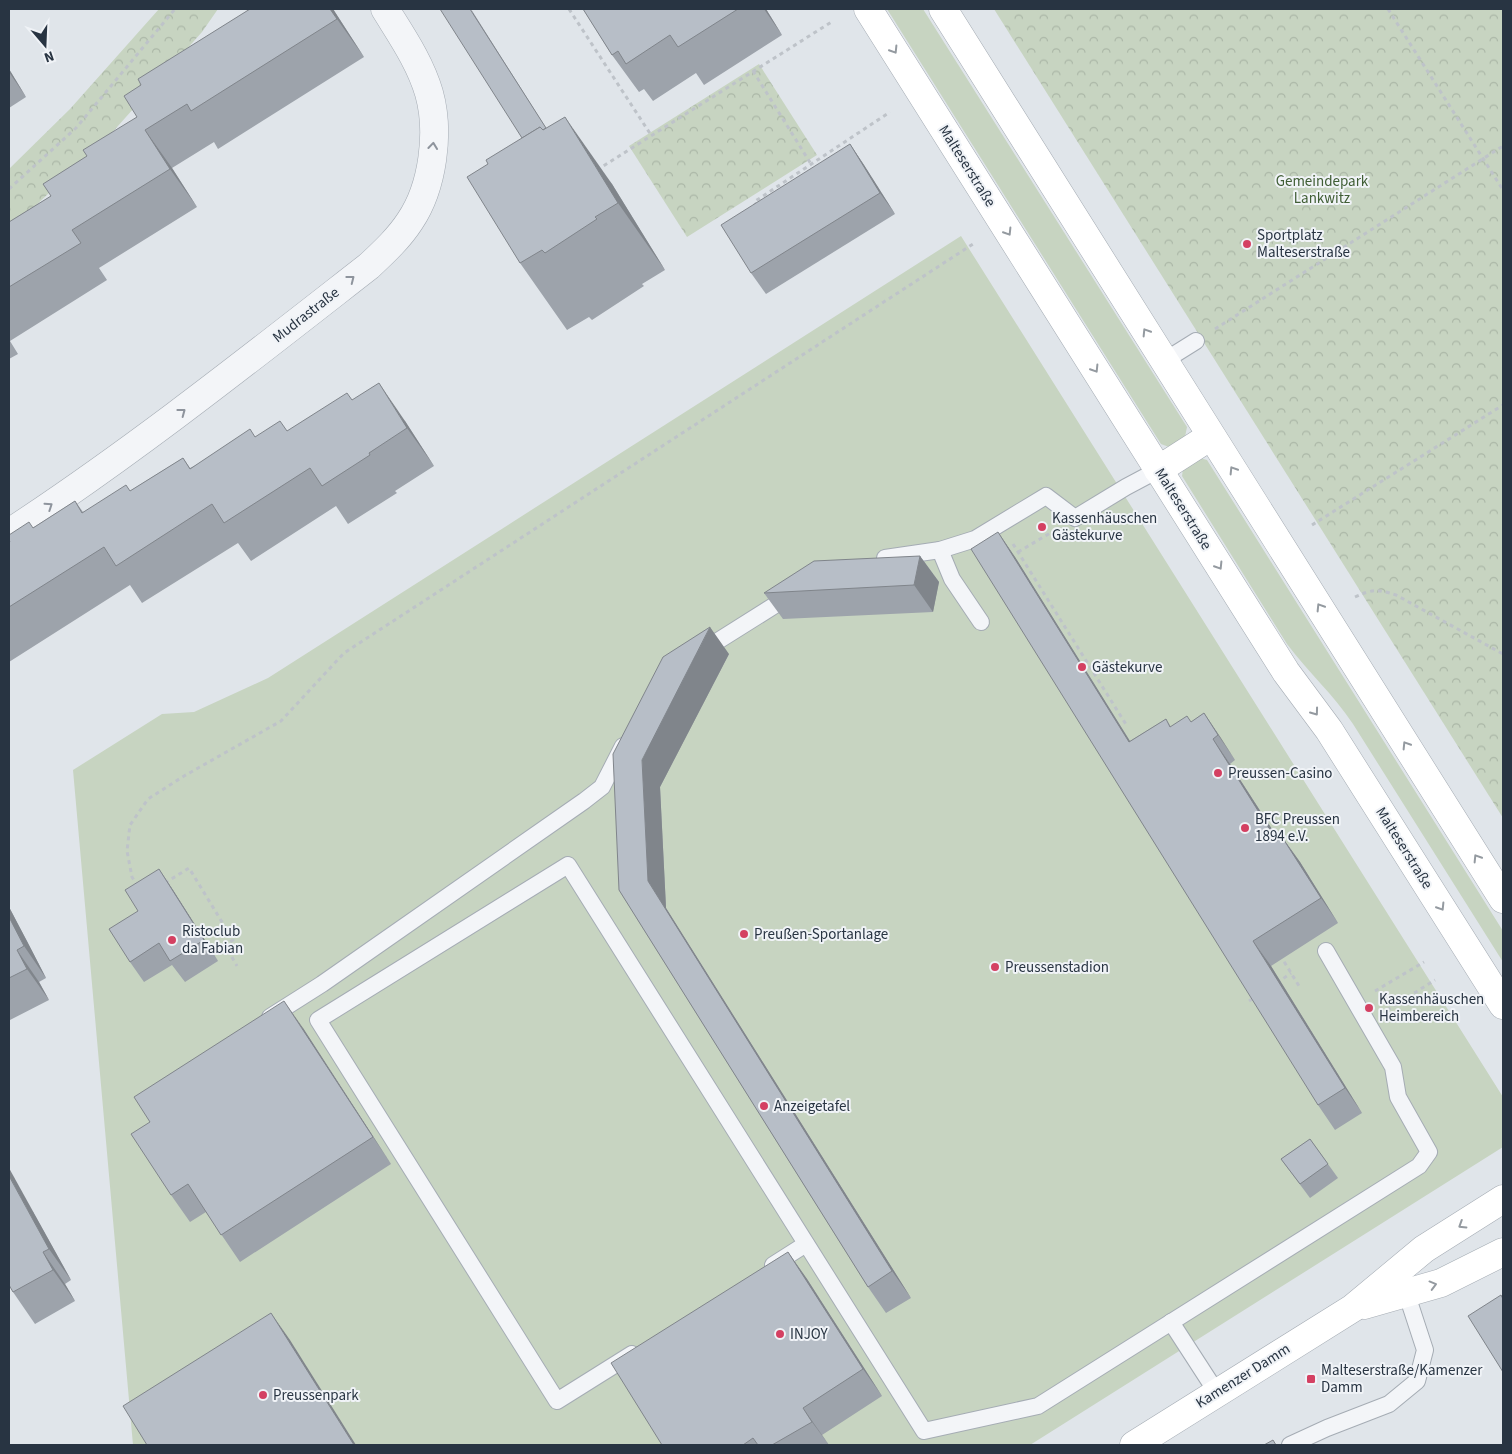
<svg xmlns="http://www.w3.org/2000/svg" width="1512" height="1454" font-family="'Source Sans 3',sans-serif">
	<defs>
		<pattern id="park-crowns" width="20" height="18" patternUnits="userSpaceOnUse" patternTransform="scale(1.25)"><rect width="20" height="18" fill="#c7d4c1"/><path d="M2 6a3 3 0 1 1 6 0M12 15a3 3 0 1 1 6 0" fill="none" stroke="#abb7a7"/></pattern>
	</defs>
	<rect width="100%" height="100%" fill="#e0e5ea"/>
	<g fill="#c7d4c1">
		<polygon points="887,9 923,9 1187,427 1185,437 1169,447 1161,444"/>
		<polygon points="961,236 1503,1097 1503,1147 1030,1445 133,1445 73,770 162,714 194,712 268,678"/>
		<path d="M1200,458L1207,460L1503,931V962L1353,724C1334,695 1308,672 1287,644L1182,476L1183,469Z"/>
	</g>
	<g fill="url(#park-crowns)">
		<polygon points="159,9 218,9 202,32 109,136 9,231 9,169 70,109"/>
		<polygon points="994,9 1503,9 1503,818"/>
		<polygon points="759,64 817,155 687,237 629,146"/>
	</g>
	<g fill="none" stroke-linecap="round" stroke-linejoin="round">
		<defs>
			<g id="lane">
				<polyline points="1164,361 1196,341"/>
				<polyline points="940,550 952,579 981,622"/>
				<polyline points="885,558 940,550 975,539 1046,496 1075,518 1126,487 1158,470"/>
				<polyline points="702,651 791,595"/>
				<polyline points="270,1017 322,984 584,801 602,787 623,746"/>
				<polyline points="773,1265 806,1244"/>
				<polyline points="1171,1322 1217,1393"/>
				<polyline points="632,1354 557,1401 318,1020 568,865 924,1431 1038,1406 1419,1166 1429,1152 1398,1097 1393,1067 1326,951"/>
				<polyline points="1290,1445 1327,1428 1389,1404 1417,1381 1425,1350 1406,1292"/>
			</g>
			<path id="street" d="M9,533C134,451 251,358 369,266C384,252 399,238 410,221C433,187 440,132 429,93C420,62 401,35 385,9"/>
			<g id="secondary">
				<polyline points="868,9 1286,672 1329,730 1503,1005"/>
				<polyline points="943,9 1503,899"/>
				<polyline points="1158,470 1211,436"/>
				<polyline points="1364,1305 1441,1283 1503,1252"/>
				<polyline points="1134,1445 1353,1308 1424,1249 1503,1199"/>
			</g>
		</defs>
		<use href="#lane" stroke="#a5acb4" stroke-width="18"/>
		<use href="#street" stroke="#a5acb4" stroke-width="29"/>
		<use href="#secondary" stroke="#a5acb4" stroke-width="29"/>
		<g stroke="#bec3c9" stroke-width="3" stroke-dasharray="4 4" stroke-linecap="butt">
			<polyline points="569,9 651,135"/>
			<polyline points="1388,9 1503,190"/>
			<polyline points="753,71 811,164"/>
			<polyline points="597,170 833,21"/>
			<polyline points="9,189 76,128 175,9"/>
			<polyline points="757,206 754,202 890,112"/>
			<polyline points="1215,329 1503,146"/>
			<polyline points="1312,525 1503,405"/>
			<polyline points="1013,544 1127,726"/>
			<polyline points="1018,552 1052,532"/>
			<path d="M1355,597C1372,589 1378,589 1396,595L1503,654"/>
			<polyline points="165,883 189,868 233,940 225,945 237,966"/>
			<polyline points="138,886 132,877 127,851 130,825 148,799 184,776 281,721 344,653 973,244"/>
			<polyline points="1280,955 1299,986"/>
			<polyline points="1277,983 1291,973"/>
			<polyline points="1375,991 1424,962"/>
			<polyline points="1249,1001 1255,997"/>
			<polyline points="1387,1010 1435,980"/>
		</g>
		<use href="#lane" stroke="#f3f5f8" stroke-width="16"/>
		<use href="#street" stroke="#f3f5f8" stroke-width="28"/>
		<use href="#secondary" stroke="#fff" stroke-width="28"/>
	</g>
	<g fill="#9da3ab">
		<polygon points="250,9 333,9 364,57 218,149 214,142 172,168 197,207 99,268 107,280 10,341 18,354 9,359 9,222 51,196 87,156 137,117 141,85"/>
		<polygon points="471,9 546,128 612,184 665,270 642,284 644,286 592,320 589,317 567,330 520,263 488,164 522,138"/>
		<polygon points="583,9 766,9 782,35 704,85 696,73 653,101 644,89 639,92 612,55"/>
		<polygon points="9,69 26,97 9,108"/>
		<polygon points="850,144 864,165 895,214 766,294 751,273"/>
		<polygon points="352,400 405,421 434,466 395,491 397,493 348,524 336,506 251,561 238,543 142,603 130,585 9,662 9,543 75,501 83,512 130,491 183,458 190,468 255,437 287,431"/>
		<polygon points="998,532 1015,557 1130,741 1166,719 1171,727 1191,722 1204,713 1235,760 1230,764 1279,840 1282,837 1300,862 1338,923 1271,966 1362,1113 1335,1130 1318,1105"/>
		<polygon points="920,556 939,582 933,612 783,619 764,593"/>
		<polygon points="729,654 660,787 666,908 911,1298 886,1313 868,1287 619,890 663,657"/>
		<polygon points="159,869 173,890 218,961 185,982 172,965 144,982 130,962 138,911"/>
		<polygon points="9,907 46,978 39,982 49,1000 10,1020 9,1019"/>
		<polygon points="303,1028 391,1164 240,1262 206,1212 190,1222 171,1195"/>
		<polygon points="1310,1139 1338,1178 1310,1198 1281,1159"/>
		<polygon points="33,1212 71,1280 65,1284 75,1301 35,1324 13,1292"/>
		<polygon points="788,1252 807,1279 882,1396 822,1435 829,1445 662,1445"/>
	</g>
	<g fill="#80858b">
		<polygon points="330,9 333,9 364,57 337,19"/>
		<polygon points="764,9 766,9 782,35"/>
		<polygon points="9,69 26,97 9,72"/>
		<polygon points="565,117 612,184 665,270 618,203"/>
		<polygon points="145,130 172,168 197,207 170,169"/>
		<polygon points="850,144 864,165 895,214 880,193"/>
		<polygon points="379,383 405,421 434,466 407,428"/>
		<polygon points="998,532 1015,557 1146,767 1129,742"/>
		<polygon points="920,556 939,582 933,612 914,585"/>
		<polygon points="710,627 729,654 660,787 666,908 911,1298 892,1271 648,881 642,760"/>
		<polygon points="1204,713 1221,738 1235,760 1218,735"/>
		<polygon points="1213,739 1230,764 1295,865 1277,841"/>
		<polygon points="1282,837 1300,862 1338,923 1321,898"/>
		<polygon points="159,869 173,890 218,961 204,940"/>
		<polygon points="9,907 28,943 46,978 24,946 9,917"/>
		<polygon points="1253,941 1271,966 1362,1113 1345,1088"/>
		<polygon points="17,950 39,982 49,1000 27,969"/>
		<polygon points="284,1001 303,1028 391,1164 373,1137"/>
		<polygon points="9,1168 71,1280 49,1249 9,1176"/>
		<polygon points="43,1252 65,1284 75,1301 53,1270"/>
		<polygon points="788,1252 807,1279 882,1396 863,1369"/>
		<polygon points="271,1313 290,1340 356,1445 354,1445"/>
		<polygon points="803,1408 822,1435 829,1445 812,1422"/>
	</g>
	<g fill="#b7bec7" stroke="#80858b">
		<polygon points="250,9 330,9 337,19 191,111 187,104 145,130 170,169 72,230 81,243 9,287 9,222 51,196 43,184 87,156 83,150 137,117 124,96 141,85 138,79"/>
		<polygon points="440,9 470,9 546,128 543,130 540,127 522,138"/>
		<polygon points="583,9 738,9 678,47 670,35 626,64 618,51 612,55"/>
		<polygon points="565,117 618,203 595,217 597,219 545,253 542,250 520,263 467,177 488,164 486,160 540,127 543,130"/>
		<polygon points="850,144 880,193 751,273 721,225"/>
		<polygon points="379,383 407,428 369,453 370,455 322,486 310,468 224,523 212,504 116,566 104,547 9,607 9,543 10,542 9,540 9,535 29,522 33,528 75,501 82,513 126,485 130,491 183,458 190,469 250,429 255,437 280,421 287,431 347,393 352,400"/>
		<polygon points="998,532 1129,742 1166,719 1170,727 1187,716 1191,722 1204,713 1218,735 1213,739 1277,841 1282,837 1321,898 1253,941 1345,1088 1318,1105 971,549"/>
		<polygon points="920,556 914,585 764,593 814,561"/>
		<polygon points="710,627 642,760 648,881 892,1271 868,1287 619,890 613,754 663,657"/>
		<polygon points="159,869 204,940 170,961 159,943 130,962 109,929 138,911 125,890"/>
		<polygon points="9,917 24,946 17,950 27,969 9,978"/>
		<polygon points="284,1001 373,1137 221,1235 188,1184 171,1195 131,1134 150,1122 134,1097"/>
		<polygon points="1310,1139 1328,1164 1300,1184 1281,1159"/>
		<polygon points="9,1176 49,1249 43,1252 53,1270 13,1292 9,1285"/>
		<polygon points="788,1252 863,1369 803,1408 812,1422 772,1445 758,1445 753,1438 743,1445 662,1445 611,1363"/>
		<polygon points="1501,1295 1503,1299 1503,1372 1468,1316"/>
		<polygon points="271,1313 354,1445 147,1445 123,1406"/>
		<polygon points="1273,1440 1276,1445 1264,1445"/>
	</g>
	<defs><path id="oneway-chevron" d="M-2-3.5L2.5 0L-2 3.5" fill="none" stroke-width="1.6" stroke-linecap="round" stroke-linejoin="round" transform="scale(1.25)"/></defs>
	<g stroke="#949aa0">
		<use href="#oneway-chevron" transform="translate(894 50) rotate(58)"/>
		<use href="#oneway-chevron" transform="translate(1008 232) rotate(58)"/>
		<use href="#oneway-chevron" transform="translate(1146 332) rotate(-122)"/>
		<use href="#oneway-chevron" transform="translate(1095 369) rotate(58)"/>
		<use href="#oneway-chevron" transform="translate(1233 470) rotate(-122)"/>
		<use href="#oneway-chevron" transform="translate(1219 566) rotate(58)"/>
		<use href="#oneway-chevron" transform="translate(1320 607) rotate(-122)"/>
		<use href="#oneway-chevron" transform="translate(1315 712) rotate(54)"/>
		<use href="#oneway-chevron" transform="translate(1406 745) rotate(-122)"/>
		<use href="#oneway-chevron" transform="translate(1477 858) rotate(-122)"/>
		<use href="#oneway-chevron" transform="translate(1441 907) rotate(58)"/>
		<use href="#oneway-chevron" transform="translate(1462 1225) rotate(148)"/>
		<use href="#oneway-chevron" transform="translate(1433 1285) rotate(-15)"/>
	</g>
	<g stroke="#8e949d">
		<use href="#oneway-chevron" transform="translate(433 146) rotate(-84)"/>
		<use href="#oneway-chevron" transform="translate(351 279) rotate(-38)"/>
		<use href="#oneway-chevron" transform="translate(182 412) rotate(-37)"/>
		<use href="#oneway-chevron" transform="translate(49 506) rotate(-34)"/>
	</g>
	<g fill="#d44062" stroke="#f0f3f7" stroke-width="2">
		<circle cx="1247" cy="244" r="5"/>
		<circle cx="1042" cy="527" r="5"/>
		<circle cx="1082" cy="667" r="5"/>
		<circle cx="1218" cy="773" r="5"/>
		<circle cx="1245" cy="828" r="5"/>
		<circle cx="744" cy="934" r="5"/>
		<circle cx="172" cy="940" r="5"/>
		<circle cx="995" cy="967" r="5"/>
		<circle cx="1369" cy="1008" r="5"/>
		<circle cx="764" cy="1106" r="5"/>
		<circle cx="780" cy="1334" r="5"/>
		<rect x="1306" y="1374" width="10" height="10" rx="2.5"/>
		<circle cx="263" cy="1395" r="5"/>
	</g>
	<g text-anchor="middle" dominant-baseline="central" stroke-width="4" stroke-linejoin="round" paint-order="stroke">
		<g font-size="15" fill="#283442" stroke="#f0f3f7">
			<text transform="translate(967 166) rotate(58)">Malteserstraße</text>
			<text transform="translate(306 315) rotate(-38)">Mudrastraße</text>
			<text transform="translate(1183 509) rotate(58)">Malteserstraße</text>
			<text transform="translate(1404 848) rotate(58)">Malteserstraße</text>
			<text transform="translate(1243 1376) rotate(-32)">Kamenzer Damm</text>
		</g>
		<g font-size="15" fill="#405e35" stroke="#f0f3f7">
			<text x="1322" y="181">Gemeindepark<tspan x="1322" dy="17">Lankwitz</tspan></text>
		</g>
		<g font-size="15" fill="#283442" stroke="#f0f3f7" text-anchor="start">
			<text x="1257" y="235">Sportplatz<tspan x="1257" dy="17">Malteserstraße</tspan></text>
			<text x="1052" y="518">Kassenhäuschen<tspan x="1052" dy="17">Gästekurve</tspan></text>
			<text x="1092" y="667">Gästekurve</text>
			<text x="1228" y="773">Preussen-Casino</text>
			<text x="1255" y="819">BFC Preussen<tspan x="1255" dy="17">1894 e.V.</tspan></text>
			<text x="182" y="931">Ristoclub<tspan x="182" dy="17">da Fabian</tspan></text>
			<text x="754" y="934">Preußen-Sportanlage</text>
			<text x="1005" y="967">Preussenstadion</text>
			<text x="1379" y="999">Kassenhäuschen<tspan x="1379" dy="17">Heimbereich</tspan></text>
			<text x="774" y="1106">Anzeigetafel</text>
			<text x="790" y="1334">INJOY</text>
			<text x="1321" y="1370">Malteserstraße/Kamenzer<tspan x="1321" dy="17">Damm</tspan></text>
			<text x="273" y="1395">Preussenpark</text>
		</g>
	</g>
	<rect width="1512" height="1454" fill="none" stroke="#283442" stroke-width="20"/>
	<g transform="translate(45 45) rotate(161)" stroke="#f0f3f7" stroke-width="4" paint-order="stroke">
	<path d="M0-4L9 19L0 12L-9 19Z" fill="#283442"/>
	<text y="-8" font-size="14" font-weight="bold" text-anchor="middle" fill="#283442">N</text>
	</g>
</svg>
